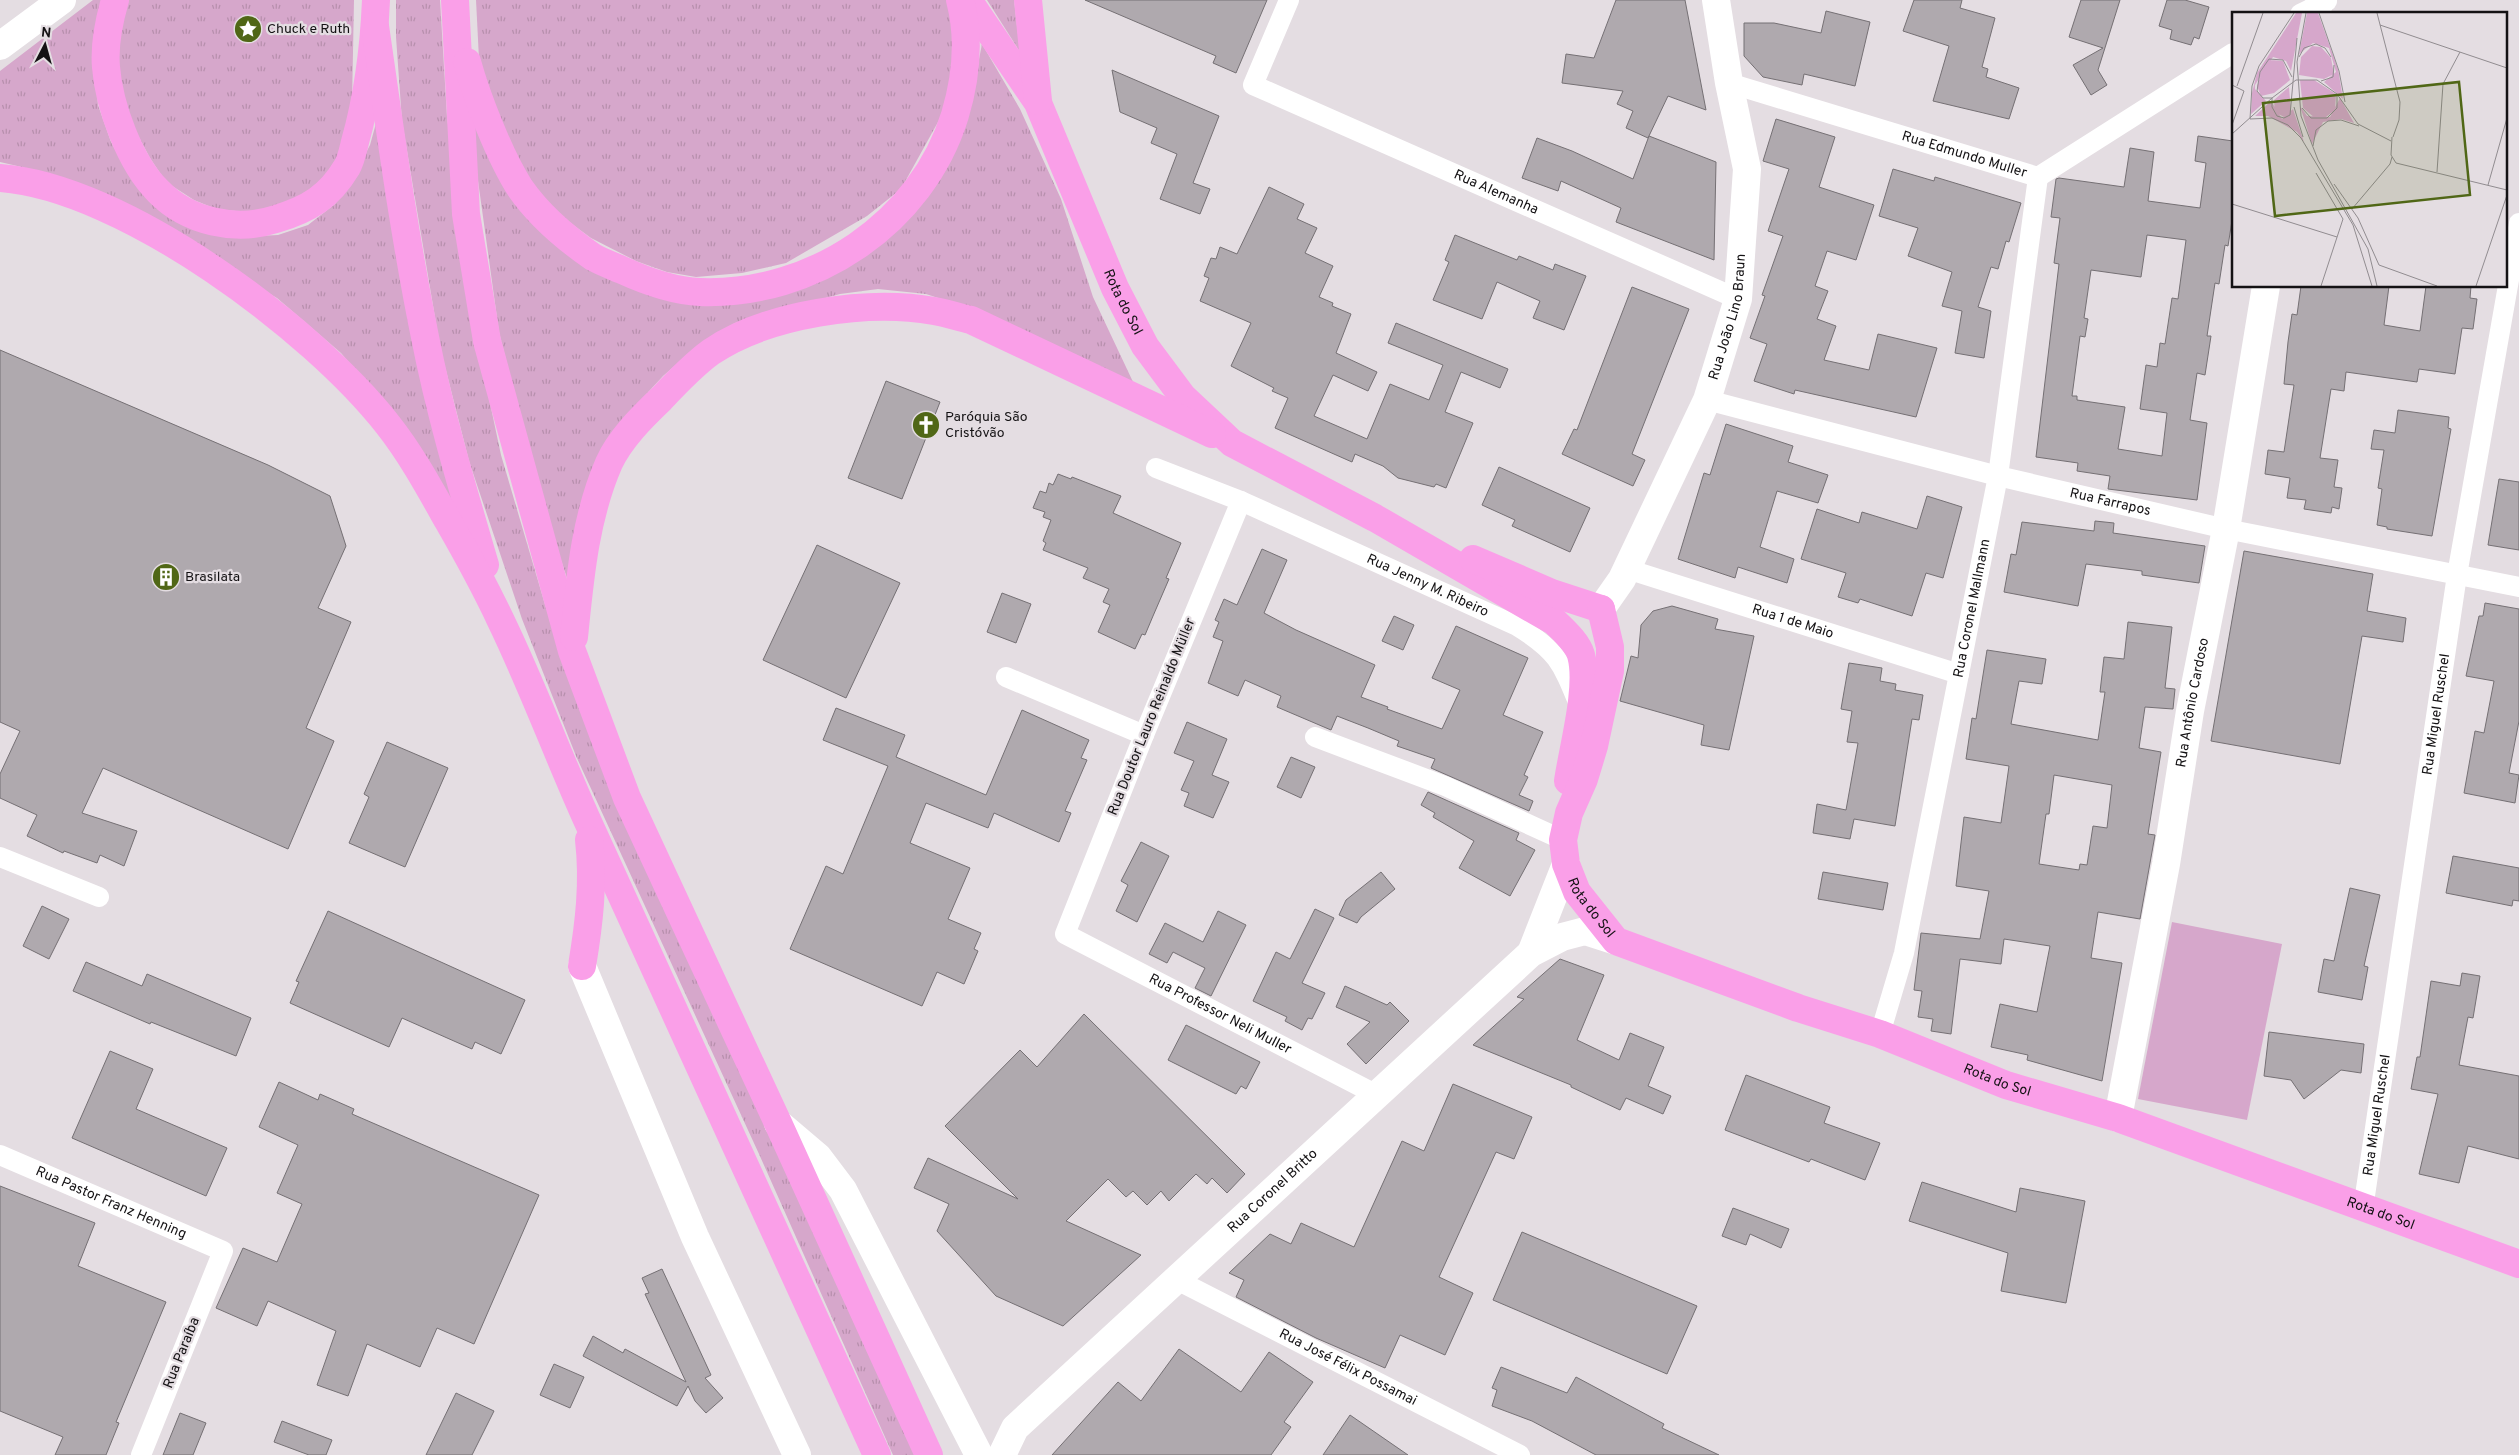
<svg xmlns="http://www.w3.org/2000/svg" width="2519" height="1455" font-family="Overpass,sans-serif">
	<defs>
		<pattern id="grass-tufts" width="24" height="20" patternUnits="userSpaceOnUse" patternTransform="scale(1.25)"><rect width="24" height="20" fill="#d6a7cb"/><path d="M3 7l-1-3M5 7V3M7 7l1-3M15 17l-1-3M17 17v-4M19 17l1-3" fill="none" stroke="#b78fad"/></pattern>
	</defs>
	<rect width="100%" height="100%" fill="#e4dde2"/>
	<g fill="url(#grass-tufts)">
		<polygon points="93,0 103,0 94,61 98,105 111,142 128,173 242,237 278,235 308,225 335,204 353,178 370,145 378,116 471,550 392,413 341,353 277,298 93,192 39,171 0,162 0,71"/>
		<polygon points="124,0 354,0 352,103 341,151 326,175 303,197 277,208 246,212 216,209 194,200 166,182 150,158 135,130 122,95 115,26"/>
		<polygon points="396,0 440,0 447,117 477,342 501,455 546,608 916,1455 893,1455 759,1154 576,756 522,619 469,461 440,347 402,121 396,37"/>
		<polygon points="476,0 948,0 959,62 943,113 901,189 867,216 786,263 742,273 696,277 667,272 636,261 591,238 557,213 537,190 511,150 479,59"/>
		<polygon points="987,0 1014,0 1020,52"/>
		<polygon points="982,44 1020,109 1061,199 1093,297 1134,384 972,309 926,294 878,289 840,294 735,323 700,344 663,376 628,414 570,587 541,500 499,332 465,87 544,231 706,300 875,240 971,100"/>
	</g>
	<polygon fill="#d6a7cb" points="2172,922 2282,944 2247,1120 2138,1099"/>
	<g fill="#afa9ae" stroke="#757074" fill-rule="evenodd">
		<polygon points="1085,0 1267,0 1236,73 1213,63 1216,56"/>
		<polygon points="1616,0 1685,0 1706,110 1668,96 1648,138 1626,128 1633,111 1617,104 1623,91 1562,83 1566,54 1594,58"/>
		<polygon points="1914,0 1962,0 1960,8 1995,18 1982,67 1988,69 1986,77 2019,88 2009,119 1933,101 1949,46 1903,31"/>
		<polygon points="2081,0 2120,0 2098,70 2107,85 2091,95 2073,65 2103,48 2069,37"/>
		<polygon points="2167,0 2185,0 2209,7 2199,39 2194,37 2191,45 2170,39 2172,30 2159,26"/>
		<polygon points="1826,11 1870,22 1855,86 1804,74 1802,85 1763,77 1744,56 1744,23 1774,23 1821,33"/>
		<polygon points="1112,70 1219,116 1193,183 1210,189 1200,214 1160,199 1177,154 1151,143 1157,128 1120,112"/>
		<polygon points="1776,119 1835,137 1819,187 1874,205 1856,260 1827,251 1815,286 1828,291 1817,319 1836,326 1824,360 1869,370 1878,334 1937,348 1916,417 1795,390 1794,394 1754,381 1767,344 1750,338 1765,296 1762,295 1783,236 1768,231 1789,169 1763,161"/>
		<polygon points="1649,136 1716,162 1714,260 1616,222 1621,208 1561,181 1558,191 1522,178 1537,138 1572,151 1633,179"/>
		<path d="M2198,136L2233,141V214L2228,246L2225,245L2219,284L2215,283L2207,336H2211L2205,375L2197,373L2190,420L2207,423L2197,500L2108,489L2110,476L2077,471L2078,463L2036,457L2059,264L2054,263L2060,218L2051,217L2056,179L2059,178L2124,187L2130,148L2154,152L2148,201L2200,208L2206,163L2195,161ZM2147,235L2186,240L2178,299L2172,298L2165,344L2160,343L2157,367L2146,365L2140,409L2167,413L2162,456L2118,449L2125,407L2077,400V396H2072L2080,336L2085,337L2088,319L2084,318L2091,270L2141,277Z"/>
		<polygon points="1893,169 1934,181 1935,177 2021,203 2009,242 2006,241 1998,269 1991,267 1978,307 1991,311 1984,358 1955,353 1962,311 1942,306 1952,272 1908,256 1918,228 1879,216"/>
		<polygon points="1269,187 1304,204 1297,219 1317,228 1305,253 1333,266 1319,297 1333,303 1332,306 1351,314 1336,353 1377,372 1368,391 1333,375 1314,416 1367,439 1390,384 1429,400 1443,365 1388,343 1396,323 1508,369 1500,388 1461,372 1445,412 1473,423 1446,488 1436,484 1434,487 1398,478 1383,466 1355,454 1352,462 1275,428 1288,398 1272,391 1274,388 1231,366 1251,323 1200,301 1209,278 1204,276 1211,258 1216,259 1220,247 1237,254"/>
		<polygon points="1455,235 1517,260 1519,256 1553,270 1555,264 1586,276 1564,330 1533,318 1540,301 1497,282 1482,319 1433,300 1449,262 1445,260"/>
		<polygon points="2301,286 2389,286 2384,325 2420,331 2426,286 2471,286 2470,298 2477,299 2473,329 2462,328 2455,374 2419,369 2417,382 2346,372 2344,391 2331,389 2320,458 2338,460 2334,487 2342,488 2339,509 2332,507 2331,513 2304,509 2306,500 2287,498 2290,478 2265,474 2268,450 2284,452 2294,385 2284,384 2288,342 2292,314 2297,315"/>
		<polygon points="1632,287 1689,309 1632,454 1645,460 1633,486 1562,454 1574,429 1577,430"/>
		<polygon points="0,350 268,465 330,496 346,546 318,608 351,622 306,728 334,741 288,849 103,768 82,813 137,831 124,866 100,855 97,863 64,851 63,853 27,836 37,815 0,798 0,774 20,731 0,722"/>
		<polygon points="886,381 940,402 902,499 848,478"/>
		<polygon points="2398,410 2449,417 2448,428 2451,429 2432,536 2387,529 2387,527 2377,525 2382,489 2378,488 2384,450 2371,449 2374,430 2395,433"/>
		<polygon points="1726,424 1793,446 1788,462 1828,475 1818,503 1777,491 1760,547 1794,559 1787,583 1738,567 1735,578 1678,559 1704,473 1710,475"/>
		<polygon points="1499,467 1590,508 1570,552 1512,526 1515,520 1482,505"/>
		<polygon points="1058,474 1071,479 1072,477 1121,496 1113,513 1181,543 1166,578 1169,579 1153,616 1145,635 1142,634 1135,649 1098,632 1110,605 1103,602 1109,589 1083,578 1088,568 1043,550 1046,543 1043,541 1051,520 1043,517 1045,512 1033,508 1040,491 1046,493 1049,483 1053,485"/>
		<polygon points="2499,479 2519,482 2519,550 2488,545"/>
		<polygon points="1927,496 1962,507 1943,578 1926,573 1912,616 1860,599 1858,603 1838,597 1846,573 1801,559 1817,509 1859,523 1862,512 1917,529"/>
		<polygon points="2095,521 2114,523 2113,533 2205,546 2199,583 2142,575 2142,571 2086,564 2078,606 2004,592 2011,554 2016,555 2022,522 2094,531"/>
		<polygon points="817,545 900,583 846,698 763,660"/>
		<polygon points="1262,549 1287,560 1264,613 1296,630 1375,665 1361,697 1388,707 1387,709 1442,729 1460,690 1432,678 1456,626 1528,658 1503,715 1543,732 1524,775 1528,777 1519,795 1533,801 1529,811 1431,768 1435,759 1397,746 1399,741 1368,728 1337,716 1331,730 1277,707 1281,696 1245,680 1238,696 1208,683 1223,641 1213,637 1219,622 1215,620 1224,599 1237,605"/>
		<polygon points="2244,551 2373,574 2367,611 2406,618 2403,642 2362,636 2340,764 2211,741"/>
		<polygon points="1002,593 1031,604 1016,643 987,632"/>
		<polygon points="2485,603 2519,609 2519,721 2509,773 2519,775 2515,803 2464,793 2475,731 2484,733 2494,681 2466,676 2479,616 2483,616"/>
		<polygon points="1672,606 1718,619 1715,629 1754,636 1729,750 1701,745 1704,725 1620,701 1631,656 1638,658 1641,625 1653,611"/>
		<polygon points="1394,616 1414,625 1403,650 1382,641"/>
		<path d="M2128,622L2172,627L2165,688L2175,689L2173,709L2145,707L2139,748L2161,752L2148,834L2155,835L2140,919L2098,912L2091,958L2122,963L2102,1081L2027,1060L2028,1055L1991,1047L2000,1004L2037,1012L2050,946L2004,939L2001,964L1960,959L1951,1034L1931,1031L1933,1019L1918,1017L1922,991L1914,990L1921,933L1980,939L1989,891L1956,886L1964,817L2001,823L2009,766L1966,759L1972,718L1976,719L1987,650L2046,659L2042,684L2019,681L2011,724L2098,740L2105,692H2100L2104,657L2124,659ZM2054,775L2112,785L2107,828L2093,826L2087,865L2080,864L2079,870L2039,864L2046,814H2049Z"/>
		<polygon points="1849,663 1882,668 1880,681 1896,684 1895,690 1923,695 1919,720 1912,719 1895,826 1854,819 1850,839 1813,833 1817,804 1846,810 1858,743 1847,742 1852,711 1841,709"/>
		<polygon points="836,708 905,735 896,757 986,795 1022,710 1089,740 1081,758 1087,760 1065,811 1071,813 1059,842 994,813 988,828 926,803 910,843 970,868 948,919 981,933 974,949 978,951 964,984 937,972 922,1006 790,949 826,866 843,874 888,766 823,740"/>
		<polygon points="1187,722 1227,739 1212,775 1229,782 1213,818 1184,806 1189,793 1181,790 1194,761 1174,753"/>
		<polygon points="387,742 448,768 405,867 349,843 369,797 364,794"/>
		<polygon points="1291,757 1315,767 1301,798 1277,787"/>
		<polygon points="1428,792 1519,833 1516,840 1535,850 1510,896 1459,868 1474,841 1433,817 1435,813 1421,805"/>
		<polygon points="1141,842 1169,856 1137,922 1116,911 1128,885 1121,881"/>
		<polygon points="2453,856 2519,868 2519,901 2513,900 2512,906 2446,893"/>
		<polygon points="1381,872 1395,889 1361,917 1357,923 1339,915 1346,900"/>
		<polygon points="1823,872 1888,883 1883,910 1818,899"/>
		<polygon points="2350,888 2380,895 2364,966 2368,967 2362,1000 2318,992 2324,959 2334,961"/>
		<polygon points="42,906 69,919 49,959 23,946"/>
		<polygon points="1315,909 1334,918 1302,983 1325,993 1312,1019 1308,1018 1302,1030 1285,1021 1287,1017 1253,1001 1276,952 1290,959"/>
		<polygon points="328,911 525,1000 501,1054 475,1042 472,1049 402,1018 389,1047 290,1003 299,982 296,981"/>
		<polygon points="1218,911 1246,925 1211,996 1195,988 1205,968 1173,952 1167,963 1149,954 1165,923 1203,942"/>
		<polygon points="1560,959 1604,975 1577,1040 1619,1060 1630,1033 1664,1047 1648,1086 1671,1096 1663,1114 1626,1098 1620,1110 1571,1087 1571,1085 1473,1045 1524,999 1517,997"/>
		<polygon points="86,962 142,986 147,974 251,1018 236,1056 151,1022 150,1024 73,991"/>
		<polygon points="2462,973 2480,976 2473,1018 2468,1017 2459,1065 2519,1076 2519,1159 2468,1146 2459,1183 2419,1174 2438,1094 2411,1089 2417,1057 2420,1057 2431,981 2460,986"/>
		<polygon points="1345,986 1387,1005 1390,1002 1409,1021 1366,1064 1347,1044 1370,1022 1336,1007"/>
		<polygon points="1084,1014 1245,1174 1227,1193 1212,1178 1207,1184 1196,1174 1169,1201 1161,1191 1147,1205 1133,1191 1126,1197 1108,1179 1066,1221 1141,1255 1063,1326 996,1296 937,1231 949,1204 914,1188 928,1158 1018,1199 945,1126 1020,1050 1037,1067"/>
		<polygon points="1186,1025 1260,1062 1246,1089 1241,1086 1236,1094 1168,1060"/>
		<polygon points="2269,1032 2364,1044 2361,1073 2341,1070 2304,1099 2291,1080 2264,1076"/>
		<polygon points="110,1051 153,1069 136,1109 227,1148 206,1196 72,1138"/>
		<polygon points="1746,1075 1830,1107 1824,1123 1880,1143 1865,1180 1811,1159 1809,1162 1725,1130"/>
		<polygon points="279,1082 318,1100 320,1094 354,1109 352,1114 539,1195 474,1344 437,1328 420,1367 367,1344 348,1396 317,1385 336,1331 268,1301 257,1326 216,1308 243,1248 277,1262 302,1204 277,1193 298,1145 259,1127"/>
		<polygon points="1453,1084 1532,1117 1514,1159 1496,1152 1439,1277 1473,1293 1445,1355 1400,1335 1385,1368 1316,1338 1236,1297 1244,1280 1229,1273 1270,1234 1291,1244 1301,1223 1354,1247 1402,1141 1424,1151"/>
		<polygon points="1922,1182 2016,1212 2020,1188 2085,1201 2066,1303 2001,1291 2008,1253 1909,1221"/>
		<polygon points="0,1186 95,1223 78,1266 166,1302 116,1422 119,1423 106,1455 55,1455 63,1437 0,1411"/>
		<polygon points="1733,1208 1789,1229 1781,1248 1750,1234 1746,1245 1722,1236"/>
		<polygon points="1522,1232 1697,1306 1667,1374 1493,1300"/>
		<polygon points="662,1269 711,1375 705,1378 723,1398 706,1413 695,1401 688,1386 677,1406 583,1356 593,1336 623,1353 625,1349 686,1382 645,1294 649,1293 642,1278"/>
		<polygon points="1179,1349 1241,1392 1269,1352 1313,1382 1284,1422 1291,1427 1271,1455 1052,1455 1118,1382 1141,1401"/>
		<polygon points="554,1364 584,1377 570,1408 540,1395"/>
		<polygon points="1501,1367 1567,1393 1576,1377 1664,1424 1662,1428 1719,1455 1596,1455 1532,1421 1492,1406 1497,1390 1492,1388"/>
		<polygon points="456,1393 494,1411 472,1455 426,1455"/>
		<polygon points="180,1413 206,1423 193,1455 163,1455"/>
		<polygon points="1350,1415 1408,1455 1323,1455"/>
		<polygon points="282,1421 332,1440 326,1455 309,1455 274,1442"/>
	</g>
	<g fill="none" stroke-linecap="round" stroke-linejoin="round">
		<g stroke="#fff" stroke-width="20">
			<path id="s1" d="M1289,0L1253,85L1738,299"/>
			<polyline points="2300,14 2327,1"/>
			<path id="s2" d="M1729,83L2038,177L2233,53"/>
			<path id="s3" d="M1707,400L1998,476L2226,529L2519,587"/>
			<path id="s4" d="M1156,468L1241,501L1517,626C1558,651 1562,663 1580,707"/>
			<path id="s5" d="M1241,501L1144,735L1065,934L1377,1095"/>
			<path id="s6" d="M1627,569L1959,674"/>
			<polyline points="1006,677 1144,735"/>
			<polyline points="1315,737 1445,786 1563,840"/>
			<polyline points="0,857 99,897"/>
			<path id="s7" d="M1880,1034L1904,953L1998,476L2038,177"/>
			<path id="s8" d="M0,1155L223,1251L141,1455"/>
			<path id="s9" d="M2363,1209L2457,575L2519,223"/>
			<path id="s10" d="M1177,1280L1520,1455"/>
		</g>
		<g stroke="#fff" stroke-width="28">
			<polyline points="2316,14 2320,0"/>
			<polyline points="0,46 62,0"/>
			<path id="s11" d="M1601,609L1622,579L1707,400L1738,299L1747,169L1729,83L1716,0"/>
			<polyline points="1531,953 1566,864"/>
			<polyline points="582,966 695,1237 797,1455"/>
			<path id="s12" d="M2118,1118L2166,864L2190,711L2226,529L2266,286"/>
			<polyline points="778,1123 818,1157 843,1190 979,1455"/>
			<path id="s13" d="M1002,1455L1015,1428L1531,953L1562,937L1585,931L1616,941"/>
		</g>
		<g stroke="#fa9fe8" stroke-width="28">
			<path d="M115,0C109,21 104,45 106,67C109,106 130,163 158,191C188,222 236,232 276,219C309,209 329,197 347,167C351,160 353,150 355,142C368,96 374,47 376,0"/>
			<polyline points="455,0 466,214 487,341 572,651 627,798 778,1123 929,1455"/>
			<path id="s14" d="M968,0L1038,103L1115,288L1145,346L1183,397L1232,443L1375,518L1555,622C1564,631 1577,642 1581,655C1590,687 1573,747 1568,781"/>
			<polyline points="1028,0 1038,101"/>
			<path d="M375,26C390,130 404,234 425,337C440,414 463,490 485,565"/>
			<path d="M467,62C477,98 500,157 520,188C538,214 567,239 593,257C602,262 613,266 622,270C646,281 673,291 700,292C813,296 922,223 955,115C966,78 970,38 960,0"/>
			<path d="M0,178C124,187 313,329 388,425C411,454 430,489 448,521C467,554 485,587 501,621C533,687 558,756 588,822C683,1034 779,1245 877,1455"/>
			<polyline points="1473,559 1552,593 1601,609"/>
			<path id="s15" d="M1601,609L1610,647V671L1594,746L1584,779L1569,813L1563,840L1566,864L1577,892L1616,941L1798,1008L1880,1034L2006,1085L2118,1118L2519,1264"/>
			<path d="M574,637C580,578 585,518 609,463C620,439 642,417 661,399C676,383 693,365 711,352C767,314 867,299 934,311C946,313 958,317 971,320L1212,434"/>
			<path d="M582,966C589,924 594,883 589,840"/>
		</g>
	</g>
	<defs>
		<symbol id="sight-disc" viewBox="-11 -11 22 22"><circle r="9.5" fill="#506716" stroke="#e4dde2"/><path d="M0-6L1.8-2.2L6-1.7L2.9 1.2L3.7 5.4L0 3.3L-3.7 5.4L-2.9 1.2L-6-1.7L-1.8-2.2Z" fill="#fff"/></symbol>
		<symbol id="church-disc" viewBox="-11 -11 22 22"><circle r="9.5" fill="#506716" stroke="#e4dde2"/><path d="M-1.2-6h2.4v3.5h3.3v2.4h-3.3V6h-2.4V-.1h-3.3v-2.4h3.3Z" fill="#fff"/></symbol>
		<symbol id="building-disc" viewBox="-11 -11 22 22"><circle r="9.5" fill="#506716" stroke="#e4dde2"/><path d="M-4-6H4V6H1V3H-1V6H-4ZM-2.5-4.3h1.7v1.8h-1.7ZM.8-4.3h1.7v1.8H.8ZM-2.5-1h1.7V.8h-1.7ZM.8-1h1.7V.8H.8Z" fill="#fff"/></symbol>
	</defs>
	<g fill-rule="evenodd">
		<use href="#sight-disc" x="232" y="13" width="32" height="32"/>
		<use href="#church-disc" x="910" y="409" width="32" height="32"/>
		<use href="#building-disc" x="150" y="561" width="32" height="32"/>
	</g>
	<g text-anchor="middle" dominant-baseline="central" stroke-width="4.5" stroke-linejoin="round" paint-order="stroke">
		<g font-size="14" fill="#141214" stroke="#e4dde2" text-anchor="start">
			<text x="267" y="29">Chuck e Ruth</text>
			<text x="945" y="417">Paróquia São<tspan x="945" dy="16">Cristóvão</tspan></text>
			<text x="185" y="577">Brasilata</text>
		</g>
		<g font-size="14" fill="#141214" stroke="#e4dde2">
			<text stroke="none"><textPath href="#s2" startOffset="246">Rua Edmundo Muller</textPath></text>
			<text stroke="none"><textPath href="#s1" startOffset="358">Rua Alemanha</textPath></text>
			<text stroke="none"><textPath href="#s14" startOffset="341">Rota do Sol</textPath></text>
			<text stroke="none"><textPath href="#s11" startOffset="321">Rua João Lino Braun</textPath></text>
			<text stroke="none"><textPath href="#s3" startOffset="416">Rua Farrapos</textPath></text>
			<text stroke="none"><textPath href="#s4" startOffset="296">Rua Jenny M. Ribeiro</textPath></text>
			<text stroke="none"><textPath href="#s7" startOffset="436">Rua Coronel Mallmann</textPath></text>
			<text stroke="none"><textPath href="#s6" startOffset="174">Rua 1 de Maio</textPath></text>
			<text stroke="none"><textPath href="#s12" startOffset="422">Rua Antônio Cardoso</textPath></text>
			<text stroke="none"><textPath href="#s9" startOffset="500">Rua Miguel Ruschel</textPath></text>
			<text transform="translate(1152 717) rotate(-68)">Rua Doutor Lauro Reinaldo Müller</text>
			<text stroke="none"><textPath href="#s15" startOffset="314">Rota do Sol</textPath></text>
			<text stroke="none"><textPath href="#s5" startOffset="642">Rua Professor Neli Muller</textPath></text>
			<text stroke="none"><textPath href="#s15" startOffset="762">Rota do Sol</textPath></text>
			<text stroke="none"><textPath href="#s9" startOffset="95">Rua Miguel Ruschel</textPath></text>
			<text stroke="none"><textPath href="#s13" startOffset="380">Rua Coronel Britto</textPath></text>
			<text stroke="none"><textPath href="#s8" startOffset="121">Rua Pastor Franz Henning</textPath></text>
			<text stroke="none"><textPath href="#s15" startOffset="1168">Rota do Sol</textPath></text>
			<text transform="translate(182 1353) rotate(-68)">Rua Paraíba</text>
			<text stroke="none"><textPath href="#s10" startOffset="192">Rua José Félix Possamai</textPath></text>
		</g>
	</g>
	<g transform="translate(2232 12)">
		<rect width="275" height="275" fill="#e4dde2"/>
		<path d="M64,1H70L59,59L54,49L41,45L23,73V77L34,89L19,102L20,81L25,61ZM75,1H86L106,57L111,87L92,70L104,60L97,36L81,31L67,42ZM80,34L89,35L99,46L102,62L92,67L67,63L69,45ZM39,48L51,49L58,68L42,81L29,84L25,74L32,55ZM68,68H82L104,82L103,98L94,105L83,106L71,96ZM57,75L59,100L52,105L43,100L42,88ZM108,86L122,111L109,107L91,110L80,132L68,94L75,104L98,105ZM39,89L50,107L61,97L72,130L65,120L36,104H23Z" fill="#d6a7cb"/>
		<path fill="none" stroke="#918c90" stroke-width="1" d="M62,1L27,54L20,74L18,107L40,106L56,113L69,126L121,213L140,274M74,1L65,50L69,104L86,148L136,237L145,274M87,1L107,59L113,90M145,1L168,90L167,108L161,125M148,13L275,56M67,45L72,36L84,32L93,36L99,45M60,65L51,48L37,47L28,60L25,79L31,86H40L64,68H85L105,82L126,112L159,129M89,69L101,65L102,53M0,73L12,79L0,113M5,74L31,1M40,86V95L45,104L52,106L58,103L65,26M62,95L71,125M70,96L79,106H95L105,96V82M0,122L40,86M160,125L159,143L164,151L275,178M81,134L84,118L96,109L109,108L127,114M205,160L211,72L228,40M84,161L111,207L89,274M102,172L126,206L147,253L205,274M256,173L275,106M0,192L105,225M120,197L158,152L160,145M244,274L275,183"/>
		<path fill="#506716" fill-opacity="0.15" stroke="#506716" stroke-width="2.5" d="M227,70L238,183L43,204L31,91Z"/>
		<rect width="275" height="275" fill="none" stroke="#141214" stroke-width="2.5"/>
	</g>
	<g transform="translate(45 45) rotate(6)" stroke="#e4dde2" stroke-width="4" paint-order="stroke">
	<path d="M0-4L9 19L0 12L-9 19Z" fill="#141214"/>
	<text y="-8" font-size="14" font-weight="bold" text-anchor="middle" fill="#141214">N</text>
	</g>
</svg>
